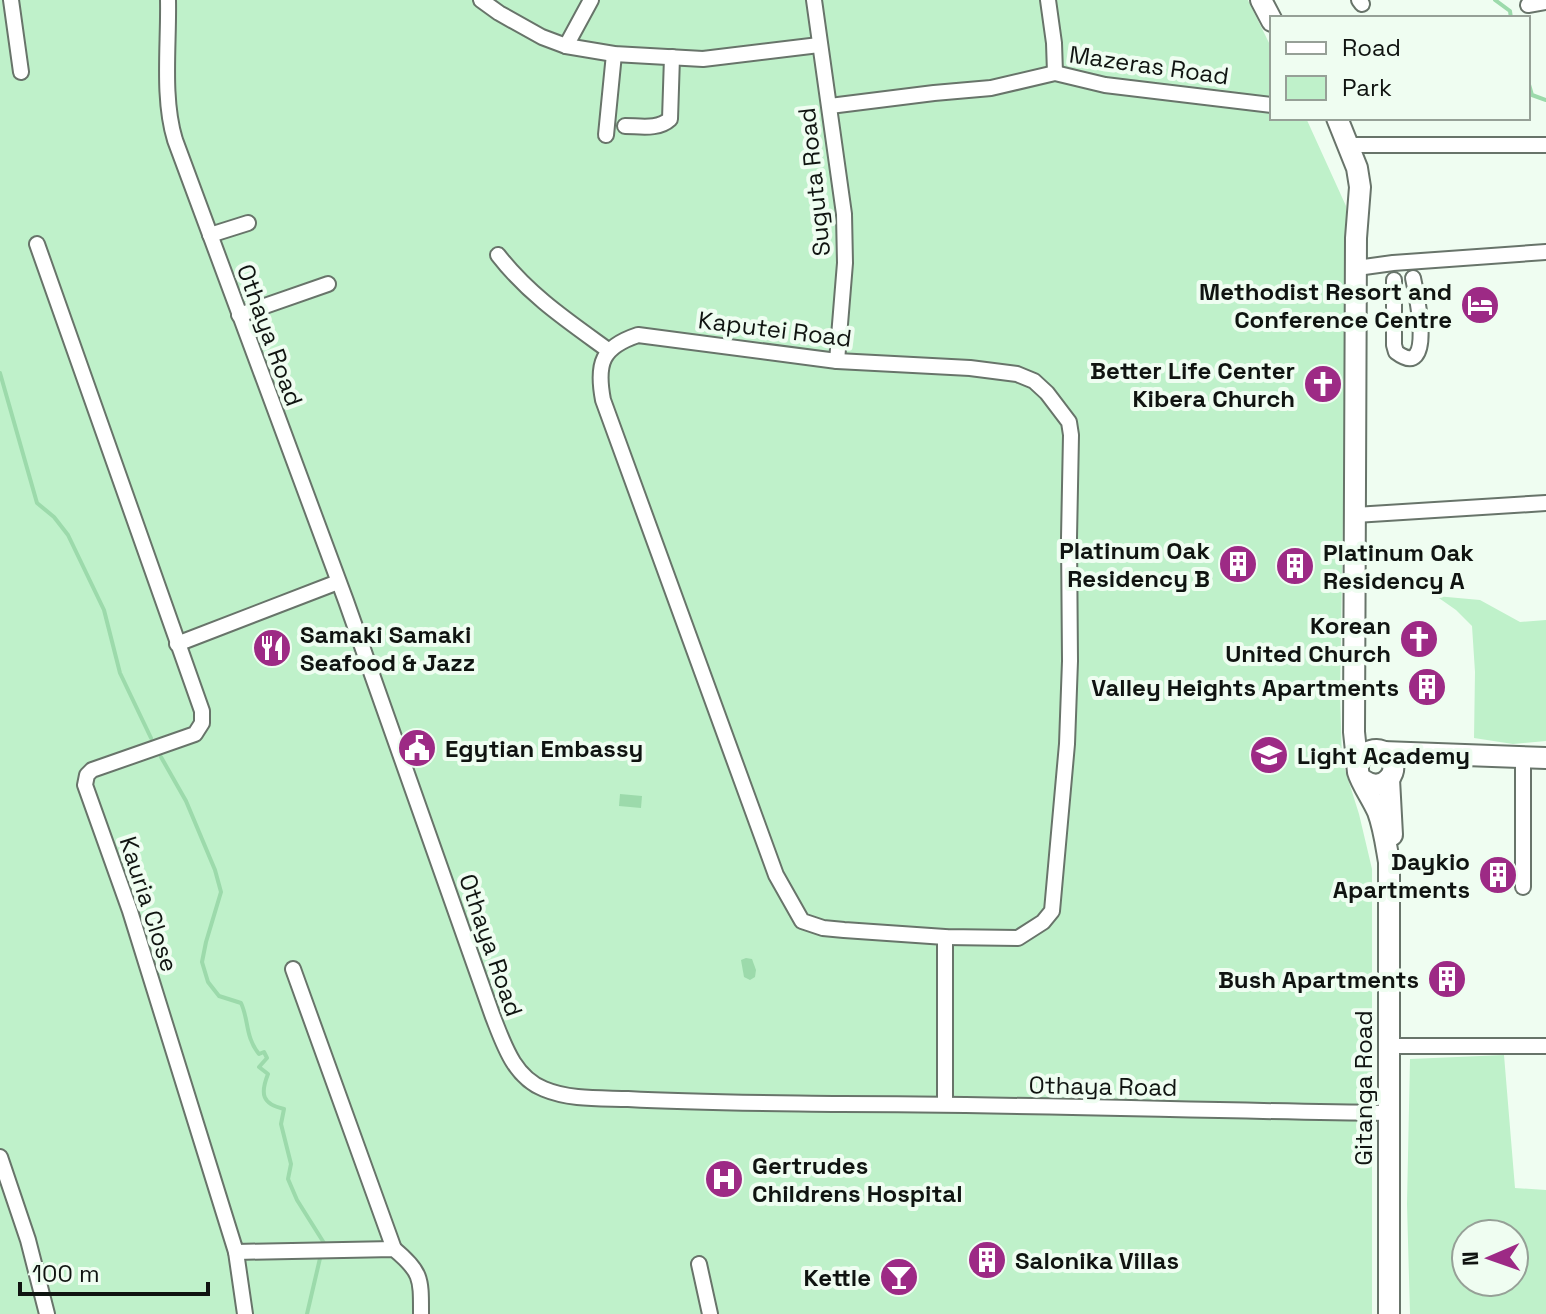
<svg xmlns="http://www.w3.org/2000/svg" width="1546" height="1314" font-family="'Space Grotesk',sans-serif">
	<rect width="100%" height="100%" fill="#effdf1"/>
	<g fill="#bff1ca" fill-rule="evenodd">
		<polygon points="0,0 1248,0 1272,49 1272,118 1306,118 1346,206 1347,285 1340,694 1342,760 1359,814 1372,869 1372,1314 0,1314"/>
		<polygon points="1436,596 1480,600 1520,622 1546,620 1546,741 1513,744 1474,738 1475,672 1472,626 1456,610"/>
		<path d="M1504,1055L1515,1188L1546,1190V1314H1410L1407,1204L1410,1059ZM1466,1234H1514V1282H1466Z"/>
	</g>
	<g fill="#9cdaab">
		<polygon points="620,794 642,796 641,808 619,806"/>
		<polygon points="746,958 752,959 756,970 755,977 750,980 744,977 741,960"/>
	</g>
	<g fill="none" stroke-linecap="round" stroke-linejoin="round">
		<g stroke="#9cdaab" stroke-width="4">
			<polyline points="1495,0 1510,11 1511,18"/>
			<polyline points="1528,81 1532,95 1546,100"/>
			<polyline points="0,373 37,503 54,517 68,535 104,610 120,673 151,738"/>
			<path d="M161,757L186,801L215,870L221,892L206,942L202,962L208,982L219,996L241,1003C249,1020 245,1037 259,1054L264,1052L267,1058L259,1067L268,1074C260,1094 262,1104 284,1109L281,1124L291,1164L288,1179L297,1200L324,1243V1246"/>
			<polyline points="307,1314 321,1254"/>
		</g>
		<defs>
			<g id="street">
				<polyline points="11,0 21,72"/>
				<path d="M168,0C169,44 162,98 175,140L346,601L493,1017C504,1045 514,1077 544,1089C570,1100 601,1098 628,1099C699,1103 770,1103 841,1104C1023,1104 1205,1111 1387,1113"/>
				<polyline points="481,0 499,13 542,37 566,46 614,54 703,59 819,45"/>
				<polyline points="814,0 844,214 845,263 837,361"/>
				<polyline points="1048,0 1054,43 1055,73"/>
				<polyline points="1359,0 1362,4"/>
				<polyline points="1528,5 1546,2"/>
				<polyline points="566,46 591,0"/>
				<polyline points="830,106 934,93 991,88 1055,73 1105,85 1272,105"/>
				<path d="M625,126C640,126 658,130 670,119L672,57"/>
				<polyline points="606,135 614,54"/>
				<polyline points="1348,145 1546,145"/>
				<polyline points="210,235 248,223"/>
				<path d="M37,244L202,711V723L195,734L92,770L87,775L85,785L130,911L236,1252L394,1249C422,1272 421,1279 421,1314"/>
				<path d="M498,255C529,295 568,321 608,350"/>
				<polyline points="1357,268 1393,263 1546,252"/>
				<path d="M1394,280V345L1396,352C1436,382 1416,292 1413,278"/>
				<polyline points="239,315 328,284"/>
				<path d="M638,335L837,361L970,368L1017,374L1034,381L1047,393L1069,422L1071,435L1069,538L1070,661L1067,744L1052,911L1043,922L1018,938L945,937L844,930L823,928L802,921L776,875L603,400C596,363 602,347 638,335Z"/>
				<polyline points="1355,515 1546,503"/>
				<polyline points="177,644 338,582"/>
				<polyline points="1523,757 1523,887"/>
				<polyline points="293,969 394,1249"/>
				<polyline points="1389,1046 1546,1046"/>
				<polyline points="945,1104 945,937"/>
				<polyline points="0,1157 28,1240 47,1314"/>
				<polyline points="236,1252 245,1314"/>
				<polyline points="699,1264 710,1314"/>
			</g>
			<g id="secondary">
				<polyline points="1261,0 1272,21"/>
				<polyline points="1337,118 1357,168 1360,187 1356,238 1354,732 1358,770"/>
				<polyline points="1383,752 1546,758"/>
				<polyline points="1389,779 1392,835"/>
				<path d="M1363,780C1384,795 1404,769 1387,754C1374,743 1355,756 1358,772C1361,783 1373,800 1378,812C1384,828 1386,845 1389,862V1314"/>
			</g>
		</defs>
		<use href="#street" stroke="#68746a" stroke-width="18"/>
		<use href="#secondary" stroke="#68746a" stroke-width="24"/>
		<use href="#street" stroke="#fff" stroke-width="14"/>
		<use href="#secondary" stroke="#fff" stroke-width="20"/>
	</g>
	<defs>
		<symbol id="hotel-disc" viewBox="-11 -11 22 22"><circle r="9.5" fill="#9d2a85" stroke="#effdf1"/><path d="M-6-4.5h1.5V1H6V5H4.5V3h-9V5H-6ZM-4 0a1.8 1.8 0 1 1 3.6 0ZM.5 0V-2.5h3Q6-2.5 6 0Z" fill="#fff"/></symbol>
		<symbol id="church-disc" viewBox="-11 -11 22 22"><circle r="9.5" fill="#9d2a85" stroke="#effdf1"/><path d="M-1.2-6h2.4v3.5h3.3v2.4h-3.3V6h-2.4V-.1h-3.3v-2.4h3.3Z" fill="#fff"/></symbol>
		<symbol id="building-disc" viewBox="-11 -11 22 22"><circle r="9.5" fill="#9d2a85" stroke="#effdf1"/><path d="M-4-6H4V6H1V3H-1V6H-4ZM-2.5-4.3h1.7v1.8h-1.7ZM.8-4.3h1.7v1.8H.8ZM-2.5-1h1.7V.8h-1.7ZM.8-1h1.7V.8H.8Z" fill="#fff"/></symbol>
		<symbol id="restaurant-disc" viewBox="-11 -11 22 22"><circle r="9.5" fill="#9d2a85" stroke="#effdf1"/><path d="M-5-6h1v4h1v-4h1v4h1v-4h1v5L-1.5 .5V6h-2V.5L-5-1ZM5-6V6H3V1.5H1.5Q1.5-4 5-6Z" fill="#fff"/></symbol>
		<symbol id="civic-disc" viewBox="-11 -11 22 22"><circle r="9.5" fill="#9d2a85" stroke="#effdf1"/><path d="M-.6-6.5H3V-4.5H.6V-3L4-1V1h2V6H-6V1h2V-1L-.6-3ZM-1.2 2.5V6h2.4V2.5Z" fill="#fff"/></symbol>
		<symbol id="school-disc" viewBox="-11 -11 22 22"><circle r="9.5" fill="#9d2a85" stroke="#effdf1"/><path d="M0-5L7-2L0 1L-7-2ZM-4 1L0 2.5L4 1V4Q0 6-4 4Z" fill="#fff"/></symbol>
		<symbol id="hospital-disc" viewBox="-11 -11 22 22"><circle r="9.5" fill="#9d2a85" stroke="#effdf1"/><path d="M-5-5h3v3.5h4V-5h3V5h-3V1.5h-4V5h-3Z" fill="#fff"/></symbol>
		<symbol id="bar-disc" viewBox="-11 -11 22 22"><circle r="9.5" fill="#9d2a85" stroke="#effdf1"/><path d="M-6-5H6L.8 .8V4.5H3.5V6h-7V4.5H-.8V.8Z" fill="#fff"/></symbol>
	</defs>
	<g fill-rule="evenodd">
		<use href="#hotel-disc" x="1458" y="283" width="44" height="44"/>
		<use href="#church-disc" x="1301" y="362" width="44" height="44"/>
		<use href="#building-disc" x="1216" y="542" width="44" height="44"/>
		<use href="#building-disc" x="1273" y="544" width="44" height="44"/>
		<use href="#church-disc" x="1397" y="617" width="44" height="44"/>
		<use href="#restaurant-disc" x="250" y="626" width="44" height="44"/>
		<use href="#building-disc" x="1405" y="665" width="44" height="44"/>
		<use href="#civic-disc" x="395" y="726" width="44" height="44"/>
		<use href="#school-disc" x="1247" y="733" width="44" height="44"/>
		<use href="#building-disc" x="1476" y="853" width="44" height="44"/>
		<use href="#building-disc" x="1425" y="957" width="44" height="44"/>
		<use href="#hospital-disc" x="702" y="1157" width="44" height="44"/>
		<use href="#building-disc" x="965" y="1238" width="44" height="44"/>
		<use href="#bar-disc" x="877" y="1255" width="44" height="44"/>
	</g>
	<g text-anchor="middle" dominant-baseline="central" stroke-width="8" stroke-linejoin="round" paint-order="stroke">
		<g font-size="24" fill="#101411" stroke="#effdf1">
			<text transform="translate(1149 65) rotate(8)">Mazeras Road</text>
			<text transform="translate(814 182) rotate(-96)">Suguta Road</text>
			<text transform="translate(775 329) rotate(7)">Kaputei Road</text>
			<text transform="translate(270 335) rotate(70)">Othaya Road</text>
			<text transform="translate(149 904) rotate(72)">Kauria Close</text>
			<text transform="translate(491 945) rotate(71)">Othaya Road</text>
			<text transform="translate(1103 1086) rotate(1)">Othaya Road</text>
			<text transform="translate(1363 1088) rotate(-90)">Gitanga Road</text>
		</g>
		<g font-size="24" font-weight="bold" fill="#101411" stroke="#effdf1" text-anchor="end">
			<text x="1452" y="291">Methodist Resort and<tspan x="1452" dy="28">Conference Centre</tspan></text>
			<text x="1295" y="370">Better Life Center<tspan x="1295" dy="28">Kibera Church</tspan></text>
			<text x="1210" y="550">Platinum Oak<tspan x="1210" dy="28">Residency B</tspan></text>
			<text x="1323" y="552" text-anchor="start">Platinum Oak<tspan x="1323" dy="28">Residency A</tspan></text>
			<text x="1391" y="625">Korean<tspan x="1391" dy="28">United Church</tspan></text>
			<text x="300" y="634" text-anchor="start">Samaki Samaki<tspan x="300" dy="28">Seafood &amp; Jazz</tspan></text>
			<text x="1399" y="687">Valley Heights Apartments</text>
			<text x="445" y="748" text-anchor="start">Egytian Embassy</text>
			<text x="1297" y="755" text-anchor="start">Light Academy</text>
			<text x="1470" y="861">Daykio<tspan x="1470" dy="28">Apartments</tspan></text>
			<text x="1419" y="979">Bush Apartments</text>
			<text x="752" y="1165" text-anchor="start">Gertrudes<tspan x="752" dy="28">Childrens Hospital</tspan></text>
			<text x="1015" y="1260" text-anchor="start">Salonika Villas</text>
			<text x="871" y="1277">Kettle</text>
		</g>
	</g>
	<rect x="1270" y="16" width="260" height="104" fill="#effdf1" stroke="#96a097" stroke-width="2"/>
	<rect x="1286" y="42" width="40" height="12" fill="#ffffff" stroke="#96a097" stroke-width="2"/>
	<text x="1342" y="56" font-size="24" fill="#101411">Road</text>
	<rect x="1286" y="76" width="40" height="24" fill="#bff1ca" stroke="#96a097" stroke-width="2"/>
	<text x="1342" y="96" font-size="24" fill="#101411">Park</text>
	<g transform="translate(1490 1258) rotate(268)"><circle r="38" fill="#effdf1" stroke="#96a097" stroke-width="2"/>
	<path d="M0-6L14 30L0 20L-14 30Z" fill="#9d2a85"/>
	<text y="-12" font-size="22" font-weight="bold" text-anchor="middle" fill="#101411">N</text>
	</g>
	<path d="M20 1282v12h188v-12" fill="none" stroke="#101411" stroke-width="4"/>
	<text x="32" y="1282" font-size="24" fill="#101411" stroke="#effdf1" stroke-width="6" paint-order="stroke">100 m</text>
</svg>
